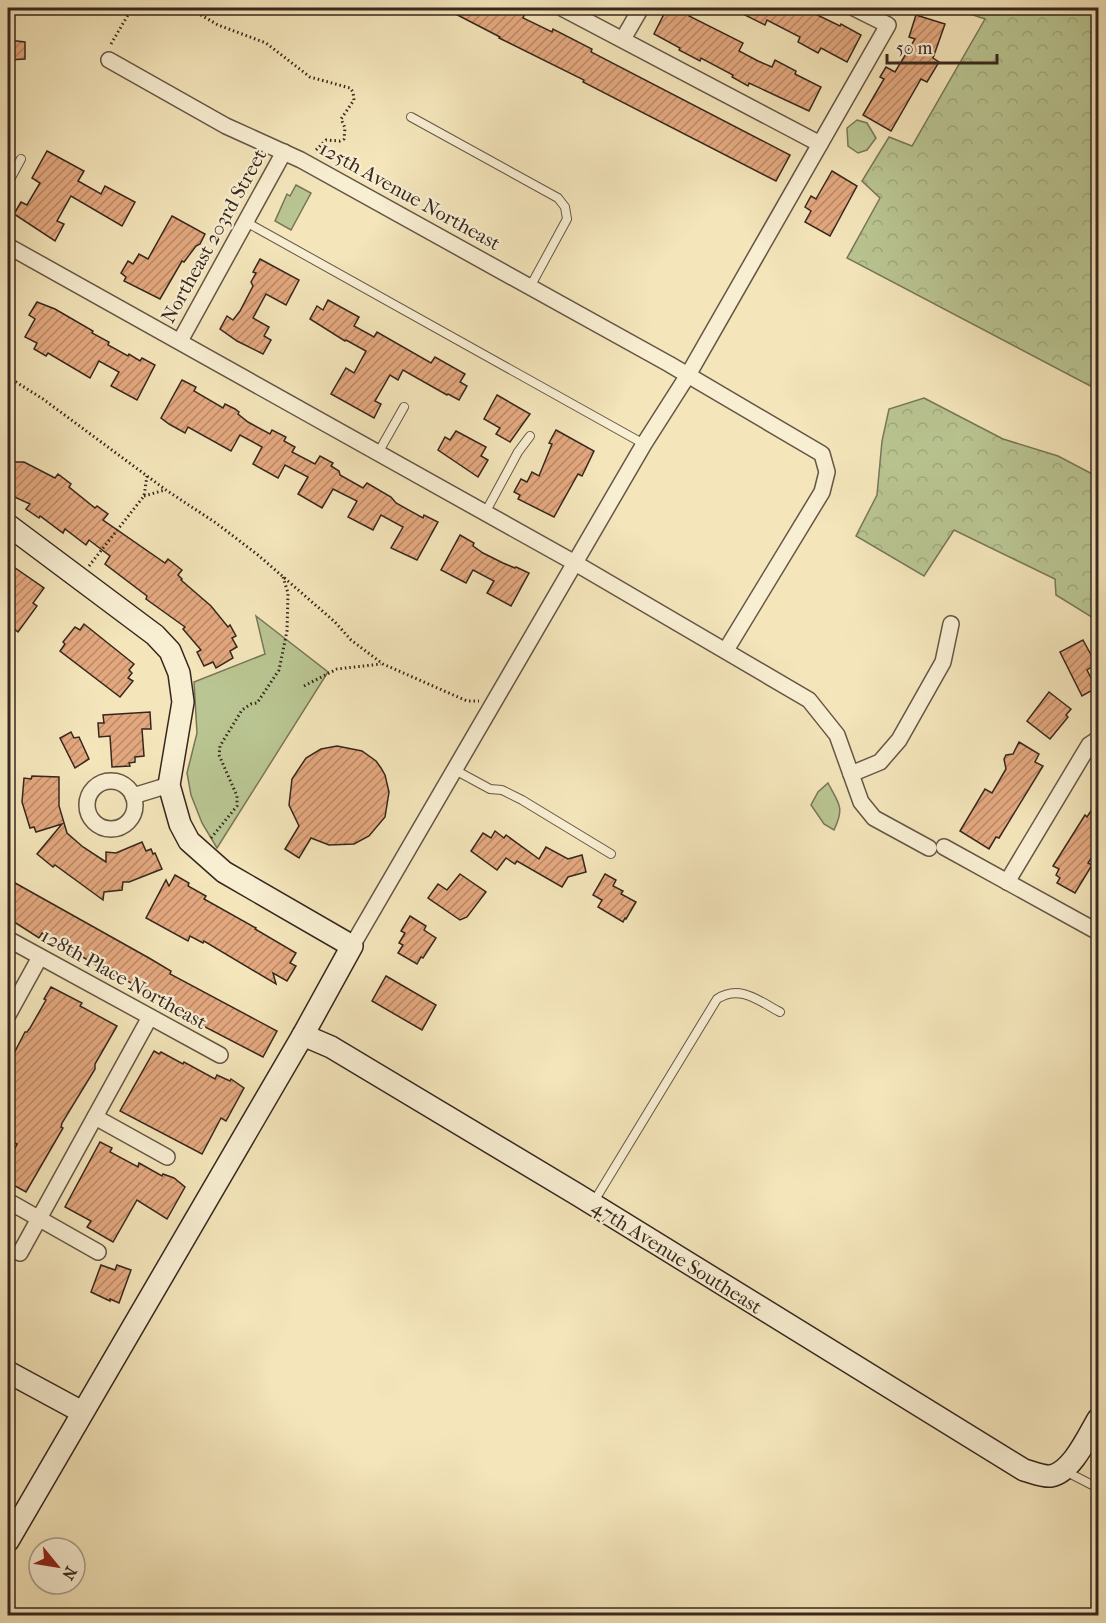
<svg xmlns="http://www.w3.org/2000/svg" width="1106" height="1623" font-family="'IM FELL French Canon',serif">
	<defs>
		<pattern id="forest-crowns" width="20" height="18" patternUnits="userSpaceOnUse" patternTransform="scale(1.5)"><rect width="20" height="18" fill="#b9c592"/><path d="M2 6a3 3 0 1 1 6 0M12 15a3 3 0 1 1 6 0" fill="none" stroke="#a0a97d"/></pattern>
		<pattern id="building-hatch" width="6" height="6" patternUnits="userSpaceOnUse" patternTransform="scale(1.5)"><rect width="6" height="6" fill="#e4a87f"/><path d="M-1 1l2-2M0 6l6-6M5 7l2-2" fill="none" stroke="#ba8967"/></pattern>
	</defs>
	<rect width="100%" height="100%" fill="#f4e5ba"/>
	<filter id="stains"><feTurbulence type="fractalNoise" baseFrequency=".00333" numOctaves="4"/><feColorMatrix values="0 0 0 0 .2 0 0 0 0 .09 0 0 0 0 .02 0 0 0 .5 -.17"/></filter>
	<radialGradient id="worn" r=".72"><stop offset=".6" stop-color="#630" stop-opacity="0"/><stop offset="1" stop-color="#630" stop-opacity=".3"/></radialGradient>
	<g fill="url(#forest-crowns)" stroke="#787658" stroke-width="1.5">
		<polygon points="952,8 1098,8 1098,390 847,258 880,198 862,181 889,137 912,146 985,19"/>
		<polygon points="924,398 1003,439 1058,456 1098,477 1098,621 1056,595 1055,579 954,530 924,576 856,536 877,495 882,441 889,409"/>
	</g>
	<g fill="#b9c592" stroke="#787658" stroke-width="1.5">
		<polygon points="857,120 867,123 876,138 867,150 858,153 848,146 847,128"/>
		<polygon points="296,185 311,193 291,230 275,221 287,194 290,196"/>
		<polygon points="256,616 328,672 217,848 202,823 191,795 187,773 197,733 194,682 265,654"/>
		<path d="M828,783C839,804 845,807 834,830L824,824L811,805L818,792Z"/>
	</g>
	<g fill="url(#building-hatch)" stroke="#36271e" stroke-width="1.5">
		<polygon points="444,8 515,8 525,13 523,18 552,32 553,29 592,49 591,52 790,155 776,181 583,82 584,80 499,38 500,37"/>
		<polygon points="667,8 678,8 690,14 689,16 743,43 739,51 758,61 772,67 775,60 796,71 795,74 821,87 809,111 749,83 748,86 732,77 733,75 701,58 700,61 679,50 680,48 654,34"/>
		<polygon points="731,8 803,8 840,26 841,24 861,35 847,62 821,48 818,53 798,42 800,37 767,20 765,25"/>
		<polygon points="916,15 945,24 933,58 939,62 927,82 921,79 891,131 863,115 884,79 880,77 886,67 895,72 915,39 909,37"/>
		<polygon points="8,40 25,42 25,59 8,60"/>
		<polygon points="47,151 84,171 78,181 101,194 105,186 135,202 122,226 71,196 57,221 64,224 55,241 14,214 21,202 27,205 40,183 32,178"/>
		<polygon points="832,171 857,186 830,236 805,222 811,211 805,207 811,196 816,199"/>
		<polygon points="172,216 205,234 200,244 196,246 184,262 182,261 160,299 124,281 126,277 121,273 128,261 133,264 139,254 148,259"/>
		<polygon points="260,259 299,280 286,305 266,294 253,318 269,327 264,336 271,340 263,354 237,341 220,329 227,316 233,320 240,311 253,286 251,282 256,273 253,272"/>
		<polygon points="328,300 359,317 354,326 374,337 377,332 431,363 435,357 465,374 460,382 467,386 459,400 448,394 447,395 403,370 398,380 390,375 375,401 381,404 374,418 331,394 346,368 354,373 366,351 346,340 345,341 310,319 317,306 323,310"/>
		<polygon points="37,302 55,309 93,331 92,333 109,342 108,345 128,356 129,354 140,361 142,358 155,365 137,400 111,386 119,372 99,361 90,378 48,353 46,356 34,349 37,343 25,337 35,319 29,315"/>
		<polygon points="182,380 196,387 194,391 223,408 225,404 235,409 239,412 238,414 248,422 270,434 272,430 286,437 284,441 295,447 292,452 315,464 320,456 333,463 331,466 339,471 340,475 363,488 367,483 391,497 396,503 423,518 424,515 438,522 417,560 391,548 403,527 381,515 373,530 348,517 357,501 333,489 322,508 298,494 308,477 285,465 278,478 253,464 262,447 240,435 231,451 188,427 185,433 169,424 161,418"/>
		<polygon points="497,395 530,414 510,442 496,434 500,428 484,419"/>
		<polygon points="556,430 594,451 582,476 578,474 554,517 518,499 520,495 514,492 521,479 527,482 532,472 539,476 552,444 549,443"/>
		<polygon points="456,431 486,447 481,456 488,460 478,477 438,450 445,437 450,440"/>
		<polygon points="8,462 24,462 55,478 58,474 71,484 69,487 95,508 97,506 108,514 103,520 165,563 168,559 182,570 178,575 182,579 181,580 211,606 228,627 230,625 236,636 232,638 237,647 230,651 233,658 216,668 213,662 204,666 197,652 201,650 183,629 185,627 146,599 147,596 105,564 110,556 89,540 86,545 65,529 63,533 40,516 39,518 26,509 30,504 8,494"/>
		<polygon points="460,535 474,543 473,546 483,553 503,563 515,568 516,567 529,573 511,606 487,593 494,581 473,570 466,583 441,570"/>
		<polygon points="8,563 44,588 33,603 37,606 18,632 8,624"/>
		<polygon points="84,624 134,664 129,670 132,673 128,678 133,681 120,697 60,651 65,644 63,642 75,627 80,630"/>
		<polygon points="1083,640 1096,664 1087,670 1096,688 1082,696 1060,652"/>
		<polygon points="1049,692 1071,709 1066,715 1068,717 1050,739 1027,721"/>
		<polygon points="150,712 151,729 142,729 144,756 135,757 135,762 129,763 130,766 112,767 110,736 99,737 98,723 104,723 103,715"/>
		<polygon points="71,732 74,738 79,737 89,759 75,768 60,738"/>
		<polygon points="1019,742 1039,754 1035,762 1043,766 999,838 996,837 989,849 960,831 985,789 992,793 1006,769 1004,759 1006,755 1013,754"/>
		<polygon points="337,746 362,751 376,761 381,768 385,775 389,792 385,817 369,836 354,844 329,845 311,838 299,858 285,849 299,826 289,805 292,779 306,758 321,749"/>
		<polygon points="32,776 59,777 59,806 67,833 83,847 106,862 106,852 116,853 142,842 146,851 151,849 153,854 155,853 162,869 129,882 123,882 122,890 104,892 103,900 55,865 53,867 37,854 62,824 36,832 34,827 30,828 22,802 24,778 31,779"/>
		<polygon points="1098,800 1098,848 1088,863 1092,865 1075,893 1057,883 1060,878 1056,875 1059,869 1053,866 1085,815 1087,817"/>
		<polygon points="495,831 504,838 506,835 539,859 546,847 568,859 582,855 586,872 568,877 562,887 517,861 515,864 506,858 497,870 471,851 483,833 491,838"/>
		<polygon points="460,874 486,892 467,917 460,920 428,898 438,884 447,890"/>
		<polygon points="605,874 616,880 613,886 623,891 621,894 636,902 626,919 625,918 623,922 598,907 602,900 593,895"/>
		<polygon points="175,875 189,883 188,886 206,896 204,899 256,928 255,929 296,953 290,963 296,966 287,981 273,973 276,984 204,941 203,943 190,936 188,941 146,918 166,880 169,886"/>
		<polygon points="8,879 149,958 171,971 170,974 277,1031 263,1057 159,1003 161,1000 119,976 118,978 42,933 39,938 8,918"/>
		<polygon points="410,916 426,926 424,930 436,938 423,958 421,957 417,964 398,953 403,945 399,943 405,933 401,931"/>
		<polygon points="386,976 436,1005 422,1030 372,1001"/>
		<polygon points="51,987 82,1003 80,1006 117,1026 95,1064 95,1069 62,1123 61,1127 63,1128 26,1192 8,1182 8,1163 17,1144 8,1139 8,1065 25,1032 27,1032 30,1028 46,1000 44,999"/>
		<polygon points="154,1051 159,1054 161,1052 183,1064 184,1062 215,1079 217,1075 230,1081 231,1079 244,1088 226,1121 221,1118 202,1154 120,1111"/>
		<polygon points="100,1142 112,1148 110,1152 138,1167 139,1163 162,1176 163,1174 174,1178 185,1187 167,1219 137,1200 113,1242 87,1227 91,1221 65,1207"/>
		<polygon points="101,1265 115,1270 117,1265 131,1270 119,1303 110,1299 110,1301 91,1292"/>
	</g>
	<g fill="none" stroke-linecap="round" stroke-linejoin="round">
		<defs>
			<g id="lane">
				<polyline points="411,117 558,198 565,207 567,219 530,287"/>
				<polyline points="8,183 21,159"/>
				<polyline points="246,222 644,444"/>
				<polyline points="378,453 404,407"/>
				<polyline points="485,513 518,452 530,436"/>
				<polyline points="455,770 490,789 502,790 522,800 611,854"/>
				<path d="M593,1203L717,999C740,984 759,1001 780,1012"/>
				<polyline points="1065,1471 1098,1488"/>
				<polyline points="1093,1616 1098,1609"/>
			</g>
			<g id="street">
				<polyline points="562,8 820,144"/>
				<polyline points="623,39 641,8"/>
				<polyline points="109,60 226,126 301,160 669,364 822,454 827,472 822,492 726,650"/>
				<polyline points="8,246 575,563 809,700 837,735 861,802 874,818 929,848"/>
				<polyline points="180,341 284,152"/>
				<polyline points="851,774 880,762 899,740 943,662 951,624"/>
				<circle cx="111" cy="805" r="24"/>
				<polyline points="133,796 169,785"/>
				<polyline points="944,847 1098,932"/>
				<polyline points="1007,882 1089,745 1098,739"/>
				<polyline points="8,939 220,1055"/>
				<polyline points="352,946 644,444 688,375 888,25 854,8"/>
				<polyline points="8,1015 40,957"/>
				<polyline points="95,1117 167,1157"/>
				<polyline points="8,1201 98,1252"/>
				<polyline points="20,1253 150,1017"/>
			</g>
			<g id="secondary">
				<polyline points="8,525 155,635 170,651 179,673 183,702 169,785 180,824 189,841 224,872 352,946 303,1035 8,1541"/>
				<path d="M303,1035L331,1047L578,1195L1024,1470C1032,1472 1043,1477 1051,1476C1072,1472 1088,1436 1098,1419"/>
				<polyline points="8,1372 82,1412"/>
			</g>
		</defs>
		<use href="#lane" stroke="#665645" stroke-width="10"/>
		<use href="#street" stroke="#665645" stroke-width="18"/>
		<use href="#secondary" stroke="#36271e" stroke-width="24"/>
		<g stroke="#36271e" stroke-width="3" stroke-dasharray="1.5 3" stroke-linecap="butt">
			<polyline points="189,8 218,25 266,43 310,77 350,88 353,92 354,100 341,119 345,128 344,139 340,141 326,140 316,150"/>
			<polyline points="111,44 132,8"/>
			<polyline points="8,377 43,399 166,490 216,523 258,555 335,622 351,640 383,664 467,701 479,701"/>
			<polyline points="144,496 165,490"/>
			<polyline points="89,566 144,496 147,476"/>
			<polyline points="304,686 337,669 381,664"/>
			<polyline points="211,838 237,806 237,796 219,755 220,746 242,710 251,704 257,703 279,670 287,631 288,593 283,577"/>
		</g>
		<use href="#lane" stroke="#f8eed2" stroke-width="8"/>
		<use href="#street" stroke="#f8eed2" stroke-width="15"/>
		<use href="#secondary" stroke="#f8eed2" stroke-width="21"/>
	</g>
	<g text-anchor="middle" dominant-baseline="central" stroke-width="4.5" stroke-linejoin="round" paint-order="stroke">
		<g font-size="20" fill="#36271e" stroke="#f8eed2">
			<text transform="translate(410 196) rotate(29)">125th Avenue Northeast</text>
			<text transform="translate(214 236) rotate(-61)">Northeast 203rd Street</text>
			<text transform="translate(124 979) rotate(29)">128th Place Northeast</text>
			<text transform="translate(677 1257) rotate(32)">47th Avenue Southeast</text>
		</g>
	</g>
	<rect width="1106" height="1623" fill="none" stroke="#f4e5ba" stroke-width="30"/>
	<rect x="9" y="9" width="1088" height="1605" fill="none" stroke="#36271e" stroke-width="3"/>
	<rect x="15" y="15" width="1076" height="1593" fill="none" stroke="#36271e" stroke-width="1.5"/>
	<g transform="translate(57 1566) rotate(120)"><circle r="28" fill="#f8eed2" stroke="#aa9e8a" stroke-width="1.5"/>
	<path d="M0-4.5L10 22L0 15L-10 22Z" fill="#8f2418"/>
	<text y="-9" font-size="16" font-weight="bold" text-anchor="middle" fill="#36271e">N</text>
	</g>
	<path d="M887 54v9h110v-9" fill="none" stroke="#36271e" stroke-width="3"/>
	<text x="896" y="54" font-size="18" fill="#36271e" stroke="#f8eed2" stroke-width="4.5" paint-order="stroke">50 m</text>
	<rect width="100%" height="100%" filter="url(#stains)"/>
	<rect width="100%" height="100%" fill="url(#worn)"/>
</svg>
